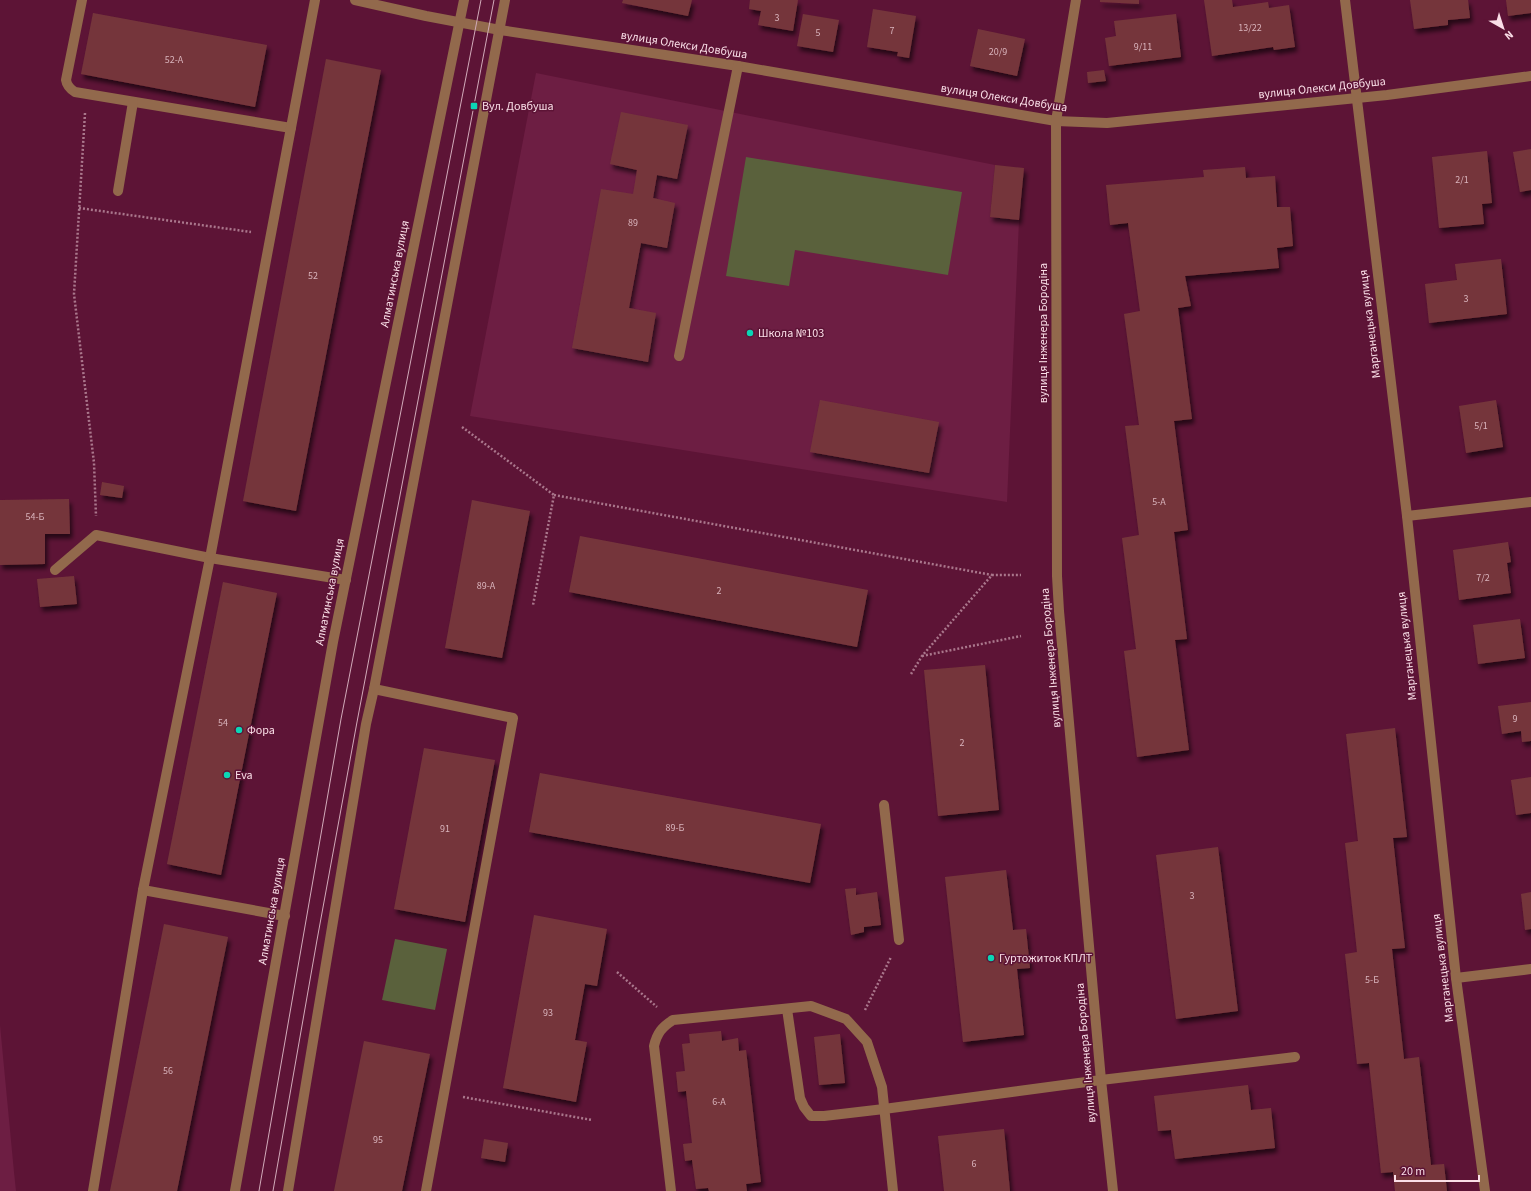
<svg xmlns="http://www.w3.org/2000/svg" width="1531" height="1191" font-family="'Source Sans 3',sans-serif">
	<defs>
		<filter id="shadow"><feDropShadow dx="2.5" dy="4.5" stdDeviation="2" flood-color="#0009"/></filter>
	</defs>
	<rect width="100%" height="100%" fill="#5d1436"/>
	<g fill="#6d1e43">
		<polygon points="536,73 995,165 990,217 1019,220 1007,502 470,416"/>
		<polygon points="0,1025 14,1172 16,1191 0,1191"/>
	</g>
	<g fill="#5a613c">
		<polygon points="746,157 962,192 948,275 795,250 789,286 726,276"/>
		<polygon points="395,939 447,949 435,1010 382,1000"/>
	</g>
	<g fill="#75363b" filter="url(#shadow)">
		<polygon points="623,0 692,0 688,16 622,3"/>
		<polygon points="750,0 798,0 793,31 758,25 761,11 749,9"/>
		<polygon points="1100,0 1139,0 1139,4 1100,2"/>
		<polygon points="1204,0 1232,0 1233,7 1268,2 1269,8 1289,5 1295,47 1274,50 1273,47 1212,56"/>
		<polygon points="1410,0 1468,0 1470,18 1448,20 1448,25 1414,29"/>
		<polygon points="1506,0 1531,0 1531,13 1508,16"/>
		<polygon points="873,9 916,16 909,58 897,56 898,52 867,47"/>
		<polygon points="93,13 267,45 255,107 81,74"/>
		<polygon points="803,14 839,20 833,52 797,46"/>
		<polygon points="1176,14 1181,57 1109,66 1105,38 1116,36 1114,21"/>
		<polygon points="978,29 1025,39 1017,76 970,66"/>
		<polygon points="326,59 381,70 296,511 243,501"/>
		<polygon points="1104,70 1106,81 1088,83 1087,72"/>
		<polygon points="621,112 688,125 677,179 657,175 653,198 675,203 667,248 641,243 629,308 656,313 648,362 572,348 601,189 633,194 637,170 610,164"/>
		<polygon points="1531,149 1531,190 1520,192 1513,152"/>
		<polygon points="1487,151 1492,203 1482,204 1484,224 1439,228 1432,157"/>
		<polygon points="995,165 1024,168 1019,220 990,217"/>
		<polygon points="1245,167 1246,178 1275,176 1277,207 1290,207 1293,246 1277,248 1279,268 1185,276 1191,306 1178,308 1192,419 1174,421 1188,530 1174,532 1187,639 1175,640 1189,750 1137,757 1124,651 1136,649 1122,538 1139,535 1125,426 1139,425 1124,314 1140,311 1128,223 1110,225 1106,185 1204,177 1203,170"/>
		<polygon points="1501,259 1507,314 1429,323 1425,284 1457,280 1455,264"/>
		<polygon points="820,400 939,422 929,473 810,452"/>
		<polygon points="1496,400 1503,447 1466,453 1459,406"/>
		<polygon points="102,482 124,486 122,498 100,495"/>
		<polygon points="69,499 70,534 45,534 45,564 0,565 0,500"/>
		<polygon points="472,500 530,511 502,658 445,648"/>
		<polygon points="580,536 868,590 857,647 569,592"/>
		<polygon points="1508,542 1511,562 1507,563 1511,593 1459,600 1453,550"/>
		<polygon points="74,576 77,604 40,607 37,579"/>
		<polygon points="223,582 277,593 221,875 167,864"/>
		<polygon points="1520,619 1525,658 1478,664 1473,625"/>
		<polygon points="985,665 999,810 938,816 924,670"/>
		<polygon points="1531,702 1531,741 1522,742 1521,731 1502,734 1498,706"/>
		<polygon points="1395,728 1407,837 1393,838 1405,948 1392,949 1404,1059 1419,1057 1431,1165 1444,1164 1447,1191 1395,1191 1393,1172 1381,1173 1369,1063 1357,1064 1345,954 1357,952 1345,843 1358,841 1346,734"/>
		<polygon points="424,748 495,760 465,922 394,909"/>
		<polygon points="540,773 821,824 810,883 529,832"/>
		<polygon points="1531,777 1531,813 1516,815 1511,780"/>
		<polygon points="1218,847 1238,1011 1176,1019 1156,855"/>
		<polygon points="1006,870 1013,930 1026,929 1030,968 1017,969 1024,1035 963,1042 945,877"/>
		<polygon points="856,888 856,895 877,892 881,925 864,927 864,932 851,935 845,889"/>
		<polygon points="1531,892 1531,929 1525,930 1521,894"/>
		<polygon points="534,915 607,929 597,986 585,984 575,1040 587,1042 576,1102 503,1088"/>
		<polygon points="164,924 228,937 177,1191 110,1191"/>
		<polygon points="721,1031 722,1041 738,1038 739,1051 746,1050 761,1182 746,1184 747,1191 709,1191 708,1188 696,1189 692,1160 685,1161 683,1144 692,1143 686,1091 678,1092 676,1072 685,1071 682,1044 690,1043 689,1034"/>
		<polygon points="840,1034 845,1083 819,1085 814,1037"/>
		<polygon points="364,1041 430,1054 402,1191 334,1191"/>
		<polygon points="1248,1085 1251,1110 1271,1108 1275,1148 1175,1159 1171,1130 1158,1131 1154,1096"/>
		<polygon points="1004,1129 1010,1191 944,1191 938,1136"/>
		<polygon points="484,1139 508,1143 505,1162 481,1158"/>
	</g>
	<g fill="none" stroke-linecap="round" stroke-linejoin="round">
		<g stroke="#aa778c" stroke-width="2.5" stroke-dasharray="2 2" stroke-linecap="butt">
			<polyline points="85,113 74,294 94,463 96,516"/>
			<polyline points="79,208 251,232"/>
			<polyline points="462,427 554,495 533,605"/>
			<polyline points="554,495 992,575"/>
			<polyline points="922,656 1021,636"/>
			<polyline points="911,674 922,656 992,575 1021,575"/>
			<polyline points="617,972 657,1007"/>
			<polyline points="865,1010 891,957"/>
			<polyline points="463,1097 592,1120"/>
		</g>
		<g stroke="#92694c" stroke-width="10">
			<path d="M82,0L66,80C67,86 70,89 75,92L291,128"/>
			<polyline points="355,0 426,16 500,30 738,66 1056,121 1107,123 1387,95 1531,76"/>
			<polyline points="1076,0 1056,121 1057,576 1059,611 1101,1080 1113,1191"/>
			<polyline points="1345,0 1407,516 1456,978 1485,1191"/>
			<polyline points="118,191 133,102"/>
			<polyline points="679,356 738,66"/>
			<polyline points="1407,516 1531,502"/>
			<polyline points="55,570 96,535 210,558 346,580"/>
			<polyline points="374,689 513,718 426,1191"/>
			<polyline points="884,805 899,940"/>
			<polyline points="143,890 285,916"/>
			<polyline points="1456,978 1531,969"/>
			<polyline points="787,1009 800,1098 804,1107 811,1116 824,1116 884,1109 1101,1080 1295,1057"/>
			<polyline points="93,1191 143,890 210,558 315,0"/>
			<polyline points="235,1191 333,642 464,0"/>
			<polyline points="288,1191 366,724 374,689 505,0"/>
			<path d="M671,1191L654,1046C657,1033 662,1027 673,1020L811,1006L846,1019L867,1042L882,1087L893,1191"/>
		</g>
		<g stroke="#d2abba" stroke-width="1">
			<polyline points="259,1191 341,719 481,0"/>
			<polyline points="273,1191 317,940 357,722 494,0"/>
		</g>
	</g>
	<g fill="#0bd5b5" stroke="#5d1436" stroke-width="1.5">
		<rect x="470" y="102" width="8" height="8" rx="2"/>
		<circle cx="750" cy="333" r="4"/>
		<circle cx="239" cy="730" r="4"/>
		<circle cx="227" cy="775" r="4"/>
		<circle cx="991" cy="958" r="4"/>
	</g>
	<g text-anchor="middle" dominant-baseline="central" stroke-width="3" stroke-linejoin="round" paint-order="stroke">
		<g font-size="10" fill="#d9b4bc">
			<text x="777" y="18">3</text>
			<text x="1250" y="28">13/22</text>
			<text x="892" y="31">7</text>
			<text x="818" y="33">5</text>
			<text x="1143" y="47">9/11</text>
			<text x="998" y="52">20/9</text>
			<text x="174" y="60">52-А</text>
			<text x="1462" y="180">2/1</text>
			<text x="633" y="223">89</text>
			<text x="313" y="276">52</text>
			<text x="1466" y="299">3</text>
			<text x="1481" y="426">5/1</text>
			<text x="1159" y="502">5-А</text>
			<text x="35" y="517">54-Б</text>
			<text x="1483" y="578">7/2</text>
			<text x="486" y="586">89-А</text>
			<text x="719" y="591">2</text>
			<text x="1515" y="719">9</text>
			<text x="223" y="723">54</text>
			<text x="962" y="743">2</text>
			<text x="675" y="828">89-Б</text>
			<text x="445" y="829">91</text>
			<text x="1192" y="896">3</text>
			<text x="1372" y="980">5-Б</text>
			<text x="548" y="1013">93</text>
			<text x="168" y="1071">56</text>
			<text x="719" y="1102">6-А</text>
			<text x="378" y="1140">95</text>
			<text x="974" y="1164">6</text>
		</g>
		<g font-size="12" fill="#fadee7" stroke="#5d1436">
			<text transform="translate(684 45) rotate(9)">вулиця Олекси Довбуша</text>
			<text transform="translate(1322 88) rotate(-6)">вулиця Олекси Довбуша</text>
			<text transform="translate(1004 98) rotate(9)">вулиця Олекси Довбуша</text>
			<text transform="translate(395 274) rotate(-79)">Алматинська вулиця</text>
			<text transform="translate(1370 324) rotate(-97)">Марганецька вулиця</text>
			<text transform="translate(1043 333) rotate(-90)">вулиця Інженера Бородіна</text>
			<text transform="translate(330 592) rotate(-79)">Алматинська вулиця</text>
			<text transform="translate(1407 646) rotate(-96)">Марганецька вулиця</text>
			<text transform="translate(1051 658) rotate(-95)">вулиця Інженера Бородіна</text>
			<text transform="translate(272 911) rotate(-80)">Алматинська вулиця</text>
			<text transform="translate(1443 968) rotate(-97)">Марганецька вулиця</text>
			<text transform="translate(1086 1053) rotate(-95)">вулиця Інженера Бородіна</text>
		</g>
		<g font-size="12" fill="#fadee7" stroke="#5d1436" text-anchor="start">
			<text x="482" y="106">Вул. Довбуша</text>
			<text x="758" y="333">Школа №103</text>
			<text x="247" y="730">Фора</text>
			<text x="235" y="775">Eva</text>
			<text x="999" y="958">Гуртожиток КПЛТ</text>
		</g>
	</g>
	<g transform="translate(1503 28) rotate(141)" stroke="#5d1436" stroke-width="3" paint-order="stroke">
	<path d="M0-3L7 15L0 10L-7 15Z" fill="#fadee7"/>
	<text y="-6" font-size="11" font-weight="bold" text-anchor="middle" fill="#fadee7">N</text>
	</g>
	<path d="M1395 1175v6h84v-6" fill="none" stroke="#fadee7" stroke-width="2"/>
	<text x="1401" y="1175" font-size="12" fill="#fadee7" stroke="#5d1436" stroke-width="3" paint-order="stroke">20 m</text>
</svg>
